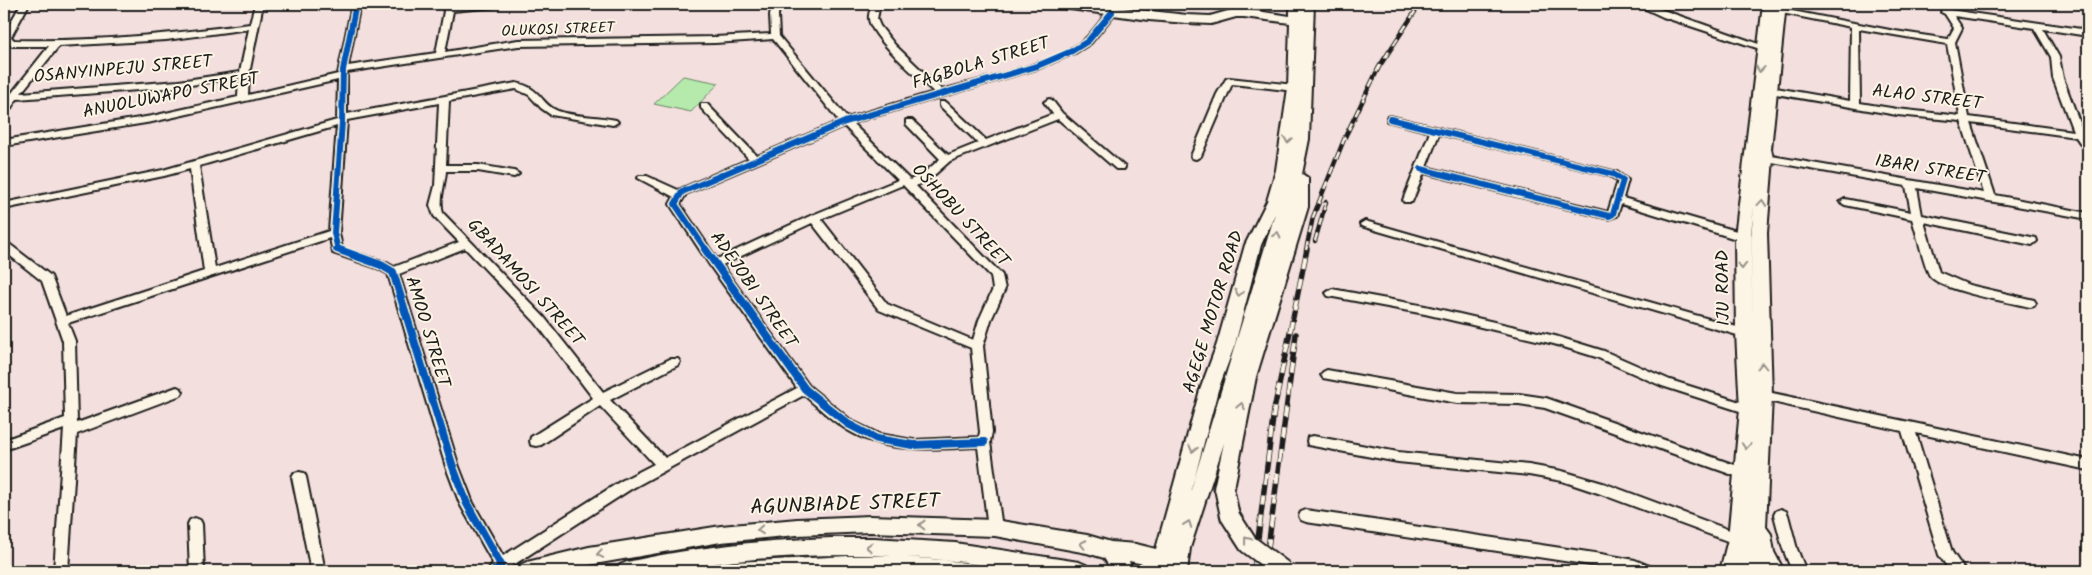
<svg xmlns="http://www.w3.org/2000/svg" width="2092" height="575" font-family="Kalam,sans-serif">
	<rect width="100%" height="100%" fill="#f3dfdd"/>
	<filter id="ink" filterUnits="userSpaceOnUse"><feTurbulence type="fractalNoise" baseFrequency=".02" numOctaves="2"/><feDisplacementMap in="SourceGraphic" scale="10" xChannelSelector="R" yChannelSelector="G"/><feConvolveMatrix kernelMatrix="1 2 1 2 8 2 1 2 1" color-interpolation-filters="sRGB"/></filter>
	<g filter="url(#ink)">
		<polygon fill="#b5eaac" stroke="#688364" points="683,76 719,83 691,112 654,104"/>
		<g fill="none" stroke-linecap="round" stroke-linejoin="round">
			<defs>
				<g id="street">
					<path d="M21,4H29L11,37L14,40C93,42 172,34 250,24L255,4H263L249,74L248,95L338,74L352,4H360L348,66L436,53L444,11L443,9L446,4H454V6L499,4L495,7L453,11L445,52L518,40L715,37L771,34L770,15L772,4H780L778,15L779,36L847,118L934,92C919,79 871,37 869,19C868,15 871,8 872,4H880L877,19L880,26L895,45L942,90C982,78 1052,65 1084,40C1093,32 1101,20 1109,10L1112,9L1116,12L1091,43L1075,53L1040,68L852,123L910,180L924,173L940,159L906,124V120H912L948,155L978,143L940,106V102H946L986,140L1053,114L1044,102L1049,99L1052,100L1062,113L1125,167L1124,169H1116L1058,119L950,161L932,177L916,186L1002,275L1005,289L991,320L983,346L992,432L990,442L1002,528L1000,532L995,534L990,532L988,528L978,447C931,449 884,455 843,427C829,418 817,406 804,395L631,489L504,571H487L493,563L460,504L446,467L388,274L377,268L333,253L330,238L68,323L75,341L77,423L177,387L181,389L183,392L181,395L77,434L68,571H54L64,429L4,450V440L65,418L63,341L42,281L4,251V242L8,243L51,276L66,316L204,271L190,169L164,176L4,209V203L163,170L337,120L338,80L152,122L4,146V140L152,116L238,97L239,77L179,87L17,99L7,114L4,115V105L7,100H4V94H11L49,46H12L4,41V34ZM249,29L240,72L179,81L21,93L59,46L166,40ZM773,39L839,121L757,156L707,104H701V108L749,159L678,190L647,176H639L638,178L674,197L670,204L671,206L711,267L797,388L665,458L610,400L678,365L680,362L678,359H670L603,392L544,317L443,213C439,200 445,185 446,171H478L514,177L519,174L514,171L478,165H446L449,101L516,89L529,95L541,108L551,115L613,125L618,122L616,120C598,116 575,117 558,111C540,104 542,88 516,83L347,114V72L518,46L715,43ZM439,103L435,186L430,205L434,216L459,242L394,267L385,262L342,248L339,233L347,120ZM337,126L329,231L215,268L199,166ZM844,126L898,180L810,216L717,259L680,204L686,194ZM903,185L991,276L993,289L979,320L973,340L887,304L821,219ZM812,223L879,310L971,348L980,432L979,437L913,440L879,434L852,421L809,386L722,265ZM465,248L536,323L593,398L531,437L530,441L531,445L536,446L541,445L600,406L654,464L621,481L503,556L473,503L459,467L399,274Z"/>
					<polygon points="1635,4 1646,4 1767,47 1766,49 1760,49 1663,17"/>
					<path d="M1938,4H1946L1950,10L2088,30V36L2043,29L2059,57L2063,78L2084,135L2088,141V151L2085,150L2076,137L1971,123L1995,195L2088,213V219L1917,188L1922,215L2036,238L2037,241L2032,245L1924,222L1939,272L1969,285L2034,300L2036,303L2034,306L2030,307C2009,302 1942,291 1930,276C1925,269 1916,230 1912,219L1845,205L1840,202L1845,199L1911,212L1906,186L1766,161L1761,158L1766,155L1984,193L1961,121L1897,115L1770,93L1765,90L1770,87L1850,101L1851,27L1767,10V6L1895,31L1948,39L1954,28L1945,14L1941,12L1942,10ZM1954,16L2034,28L2051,57L2053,78L2073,131L1969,117L1955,42L1962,28ZM1859,29L1947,44L1960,116L1897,109L1860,103Z"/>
					<polygon points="1229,78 1295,85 1300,88 1295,91 1232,84 1201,156 1196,159 1192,158 1191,156 1217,94 1226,79"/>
					<path d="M1390,116L1617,172L1628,180L1623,198L1747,234L1748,237L1743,241L1621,204L1617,216L1609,219L1424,173L1412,202H1404L1403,200L1430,132L1387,121V117ZM1439,134L1610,176L1618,181L1608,212L1426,167Z"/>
					<polygon points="1365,221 1744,329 1748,330 1750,333 1748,336 1744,337 1361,226 1360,224"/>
					<polygon points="1332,289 1425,306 1555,336 1604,351 1670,380 1753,406 1755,409 1753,412 1749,414 1662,386 1596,357 1554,344 1425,314 1328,296 1326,293"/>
					<polygon points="1327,370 1457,393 1519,394 1546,398 1749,470 1751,474 1749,478 1744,479 1545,408 1519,404 1457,403 1323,378 1321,375 1323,372"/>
					<polygon points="1763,391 2088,460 2088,470 1916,433 1952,552 1965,571 1950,571 1939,555 1902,431 1759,399 1757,396 1759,393"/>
					<polygon points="1313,436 1398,452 1529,465 1562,471 1606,484 1743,535 1745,539 1743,543 1738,545 1598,493 1562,481 1529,475 1398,462 1308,445 1307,441 1308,437"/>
					<polygon points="299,472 304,473 306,477 325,571 311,571 292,477 294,473"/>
					<polygon points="1781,509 1786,511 1788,515 1797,549 1806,571 1792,571 1783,549 1774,515 1776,511"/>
					<polygon points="1306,510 1601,554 1635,560 1652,567 1654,571 1630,571 1306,522 1301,520 1299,516 1301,512"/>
					<polygon points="195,518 200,520 202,524 204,571 190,571 188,524 190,520"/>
				</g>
				<g id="secondary">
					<path d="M1057,4H1087L1187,15L1210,16L1235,9H1244L1290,16V4H1314L1309,139L1302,174L1308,178V207L1256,377L1234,488L1231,494L1224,496L1217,494L1214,488L1224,443L1190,548L1187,571H1154V566L1129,561L1132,571H1112L1104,558L1087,553L995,536L870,532L797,535L721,542L589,565L562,571H517L520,565L527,562L589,547L721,526L797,519L870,516L995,520L1087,535L1111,542L1136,544L1156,549L1200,390L1217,344L1245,245L1267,201L1276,170L1288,88L1290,23L1244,17H1236L1211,24L1187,23L1149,20L1063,8ZM1275,214L1192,486L1191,491L1218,390L1235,344L1261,245Z"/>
					<path d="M1763,4H1786L1771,149L1773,158L1767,233L1772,396L1766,527L1771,534L1774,552L1784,571H1763L1762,568L1761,571H1741L1742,564L1740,571H1720L1728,539L1740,409L1736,333L1735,237ZM1754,206L1751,233L1753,343L1751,237Z"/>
					<path d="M832,538H874L955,543L1079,562L1086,565L1089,571C1069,572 1045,573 1024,571C985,566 946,559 906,557L965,562L972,565L975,571H726L729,565L736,562L848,556H892C844,554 795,555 746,560C703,564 660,574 617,571L620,565L627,562C695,547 763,540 832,538Z"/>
				</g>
			</defs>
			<use href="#street" stroke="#1c1c1c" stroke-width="4"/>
			<use href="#secondary" stroke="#1c1c1c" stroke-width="4"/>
			<use href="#street" fill="#fcf5e5" fill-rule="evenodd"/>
			<use href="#secondary" fill="#fcf5e5" fill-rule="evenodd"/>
			<defs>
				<g id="rail-far1">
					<polyline points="1315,241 1326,202"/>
					<polyline points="1306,250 1313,217 1345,137 1379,67 1420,4"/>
				</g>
				<g id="rail">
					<polyline points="1254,571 1274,410 1307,249"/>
					<polyline points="1265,571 1296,334"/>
				</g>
			</defs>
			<use href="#rail-far1" stroke="#1c1c1c" stroke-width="4.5"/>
			<use href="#rail" stroke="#1c1c1c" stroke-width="5.5"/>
			<use href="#rail-far1" stroke="#fcf5e5" stroke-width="2.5" stroke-dasharray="8" stroke-linecap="butt"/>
			<use href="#rail" stroke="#fcf5e5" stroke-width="4" stroke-dasharray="11" stroke-linecap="butt"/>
			<defs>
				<polyline id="secondary-bridge" points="1224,488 1230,516 1248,544 1284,571"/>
			</defs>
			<use href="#secondary-bridge" stroke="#1c1c1c" stroke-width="22" stroke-linecap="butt"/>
			<use href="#secondary-bridge" stroke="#fcf5e5" stroke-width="18"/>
			<defs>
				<g id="cycleway-far1">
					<polyline points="1390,119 1613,174 1623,180 1613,214 1609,216 1421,169"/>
					<polyline points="338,250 334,233 342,122 343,70 356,4"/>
					<polyline points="706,250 675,204 682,192 845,122 1037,66 1072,51 1088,41 1112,12"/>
				</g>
				<g id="cycleway">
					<polyline points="337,249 381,265 393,272 453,467 467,504 501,565 494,571"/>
					<polyline points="705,249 805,389 848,424 877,439 913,445 984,442"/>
				</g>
			</defs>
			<use href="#cycleway-far1" stroke="#fcf5e5" stroke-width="9"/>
			<use href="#cycleway" stroke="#fcf5e5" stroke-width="11"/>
			<use href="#cycleway-far1" stroke="#0057b8" stroke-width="6"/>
			<use href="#cycleway" stroke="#0057b8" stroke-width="8"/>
		</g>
		<defs><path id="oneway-chevron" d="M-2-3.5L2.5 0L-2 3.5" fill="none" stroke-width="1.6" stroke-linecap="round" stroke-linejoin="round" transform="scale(1.25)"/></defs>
		<g stroke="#97938b">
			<use href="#oneway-chevron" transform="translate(1760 69) rotate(96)"/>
			<use href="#oneway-chevron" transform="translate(1288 140) rotate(99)"/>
			<use href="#oneway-chevron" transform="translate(1762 203) rotate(-85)"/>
			<use href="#oneway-chevron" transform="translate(1277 235) rotate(-73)"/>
			<use href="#oneway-chevron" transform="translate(1742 266) rotate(89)"/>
			<use href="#oneway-chevron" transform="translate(1239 293) rotate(105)"/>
			<use href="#oneway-chevron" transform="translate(1762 366) rotate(-90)"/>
			<use href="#oneway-chevron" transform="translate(1241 406) rotate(-79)"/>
			<use href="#oneway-chevron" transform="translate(1746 446) rotate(94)"/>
			<use href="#oneway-chevron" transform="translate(1193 449) rotate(105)"/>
			<use href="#oneway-chevron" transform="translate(1188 524) rotate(-70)"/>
			<use href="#oneway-chevron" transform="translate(922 525) rotate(-179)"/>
			<use href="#oneway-chevron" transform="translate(760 530) rotate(175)"/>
			<use href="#oneway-chevron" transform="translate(1247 540) rotate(-128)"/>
			<use href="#oneway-chevron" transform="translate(1083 544) rotate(-168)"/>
			<use href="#oneway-chevron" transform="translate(869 547) rotate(-178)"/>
			<use href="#oneway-chevron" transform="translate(600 554) rotate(170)"/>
		</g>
	</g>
	<g text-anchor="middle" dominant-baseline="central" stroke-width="4" stroke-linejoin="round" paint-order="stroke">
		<g font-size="15" fill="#1c1c1c" stroke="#fcf5e5">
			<text transform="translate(558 30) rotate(-2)">OLUKOSI STREET</text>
		</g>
		<g font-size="18" fill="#1c1c1c" stroke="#fcf5e5">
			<text transform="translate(981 64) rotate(-17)">FAGBOLA STREET</text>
			<text transform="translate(123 70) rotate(-5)">OSANYINPEJU STREET</text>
			<text transform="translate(171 96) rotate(-11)">ANUOLUWAPO STREET</text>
			<text transform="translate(1927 98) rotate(7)">ALAO STREET</text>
			<text transform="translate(1930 170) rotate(9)">IBARI STREET</text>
			<text transform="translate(960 216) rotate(47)">OSHOBU STREET</text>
			<text transform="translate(525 283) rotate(48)">GBADAMOSI STREET</text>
			<text transform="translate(1724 288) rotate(-91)">IJU ROAD</text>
			<text transform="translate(753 290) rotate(55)">ADEJOBI STREET</text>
			<text transform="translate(1214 312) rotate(-73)">AGEGE MOTOR ROAD</text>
			<text transform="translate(427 332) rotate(73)">AMOO STREET</text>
		</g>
		<g font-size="21" fill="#1c1c1c" stroke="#fcf5e5">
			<text transform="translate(845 505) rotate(-2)">AGUNBIADE STREET</text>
		</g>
	</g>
	<rect width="2092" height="575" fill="none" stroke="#fcf5e5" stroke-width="20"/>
	<rect x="10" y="10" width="2072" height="555" fill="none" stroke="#1c1c1c" stroke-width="2" filter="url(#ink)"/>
</svg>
